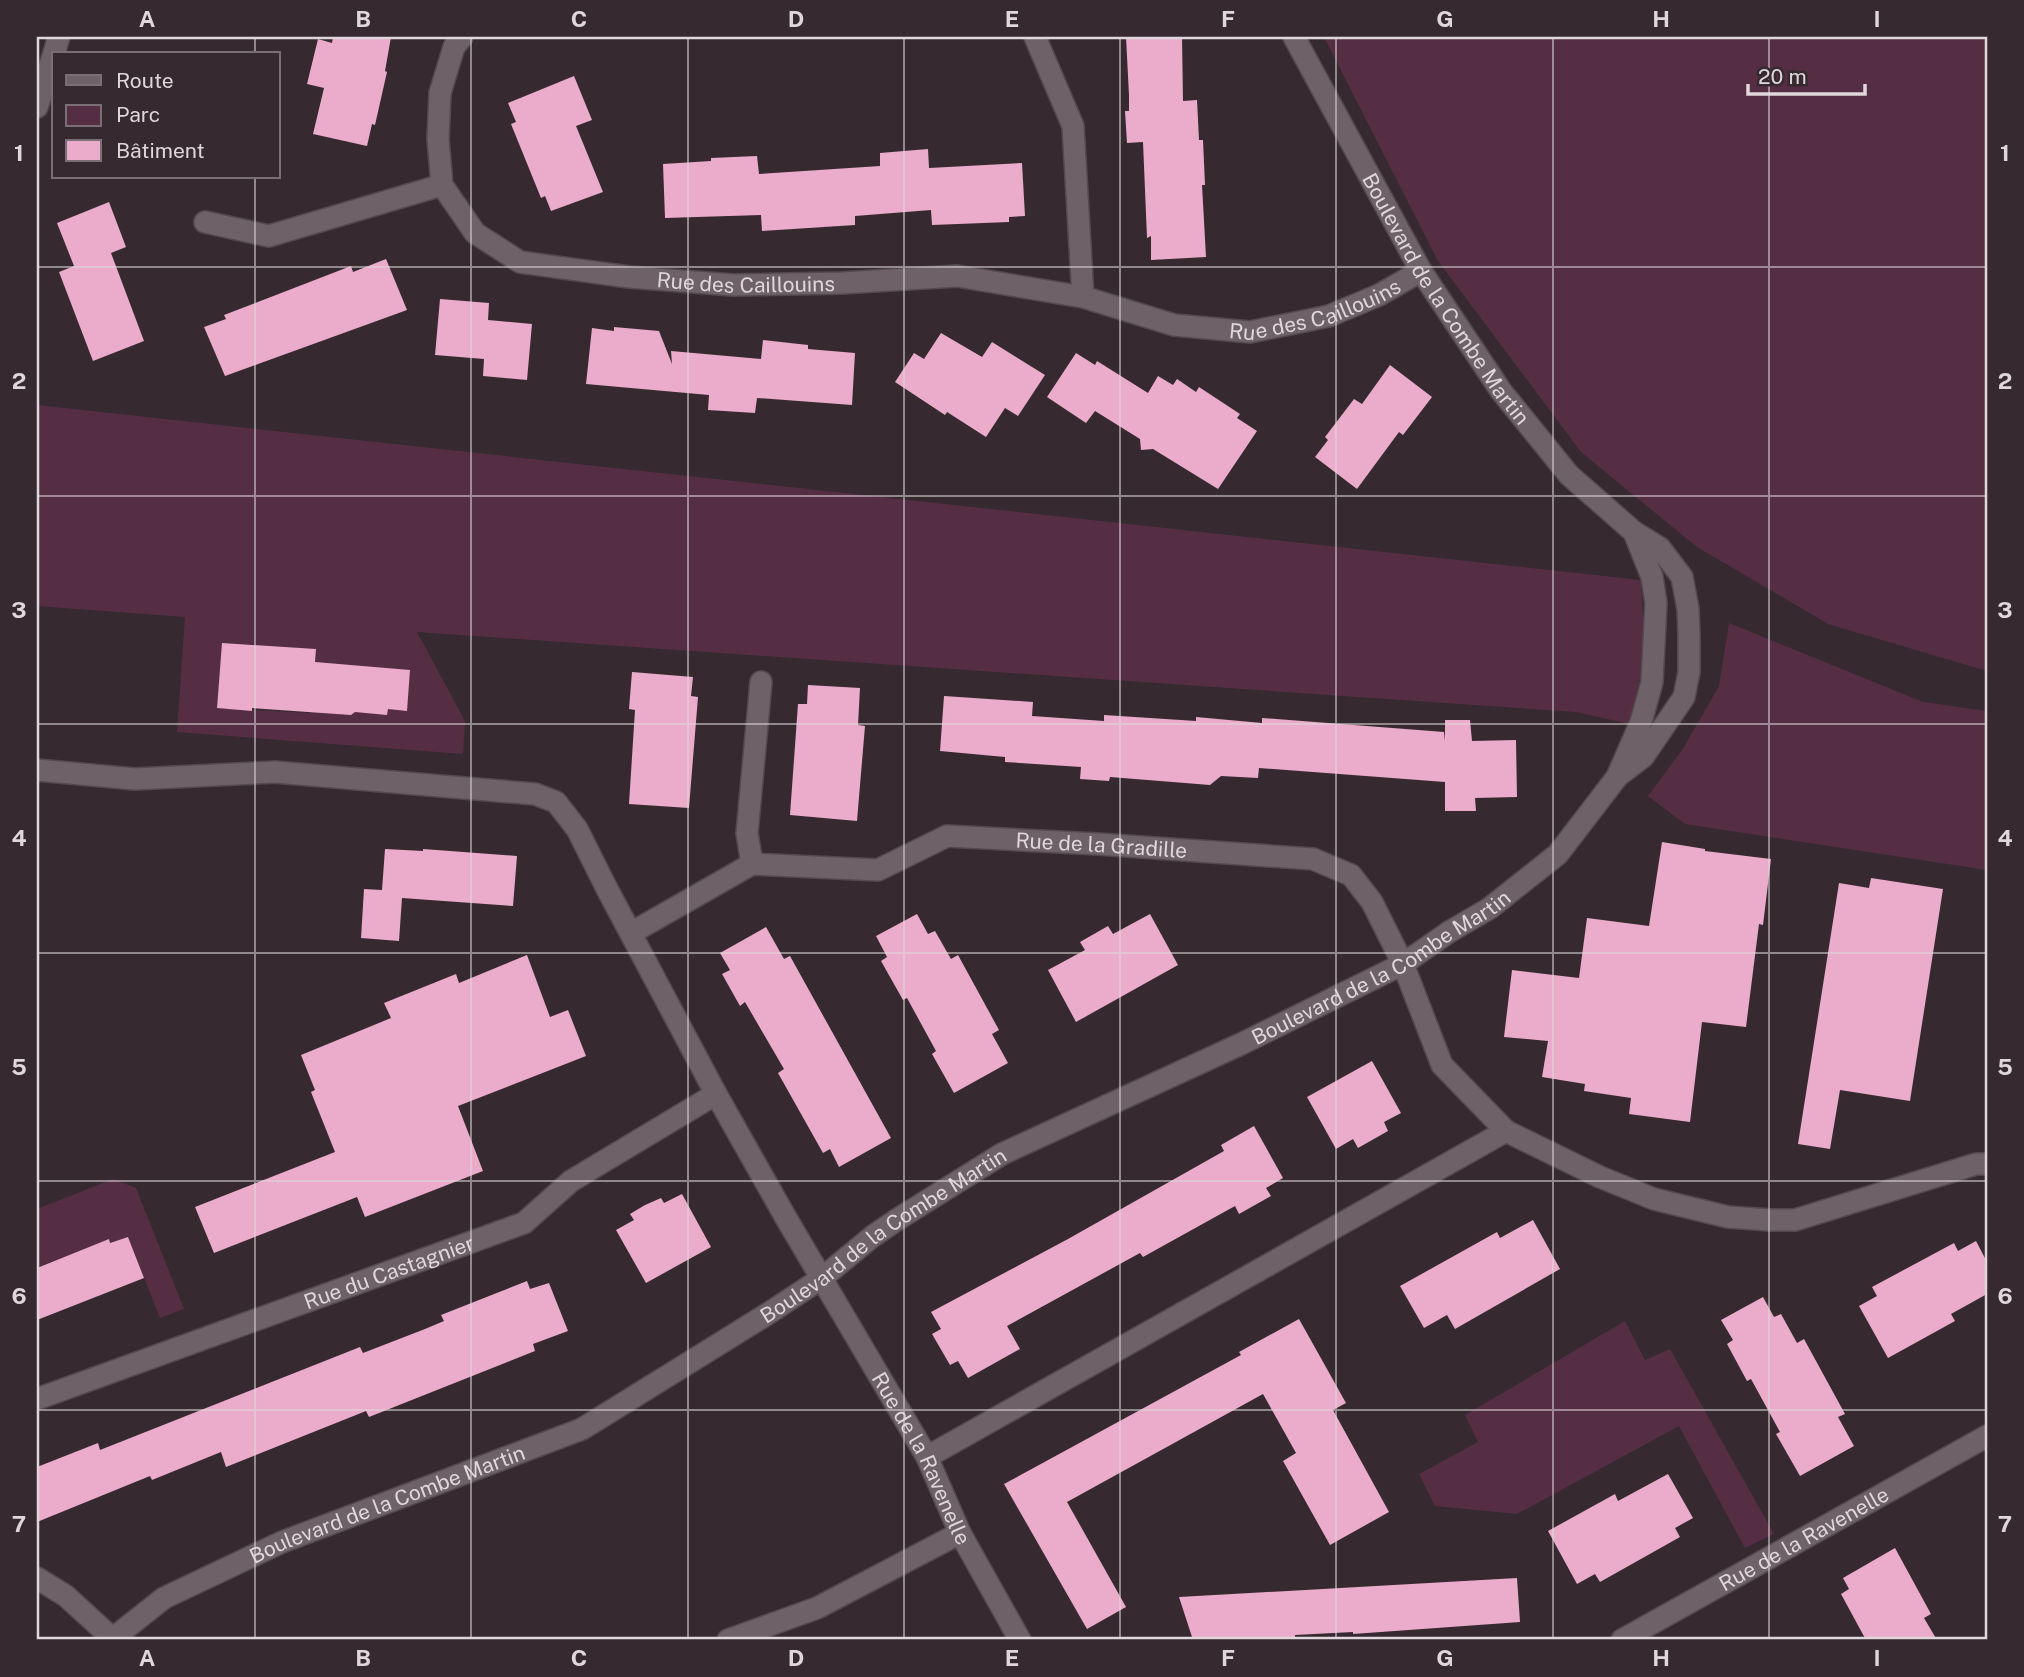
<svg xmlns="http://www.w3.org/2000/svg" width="2024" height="1677" font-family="'Public Sans',sans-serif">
	<rect width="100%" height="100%" fill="#362a30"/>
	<g fill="#552e43" fill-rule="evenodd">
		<polygon points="1324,37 1987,37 1987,671 1828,624 1697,547 1581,452 1438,261"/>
		<path d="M37,405L1641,580L1645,657L1629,724L1576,712L417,632L465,721L463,754L177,732L185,617L37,606ZM223,643L316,649L311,713L217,708Z"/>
		<polygon points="1729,623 1923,702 1987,711 1987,870 1685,824 1648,796 1684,747 1719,686"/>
		<polygon points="113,1179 136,1188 184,1309 160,1318 128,1237 110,1243 108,1240 40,1266 42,1271 37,1273 37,1209"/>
		<polygon points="1625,1321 1645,1360 1670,1349 1774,1534 1745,1548 1679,1426 1517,1514 1435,1506 1419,1474 1478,1442 1465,1415"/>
	</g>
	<g fill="#ebabcb">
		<polygon points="333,37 391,37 385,71 387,72 375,125 372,124 367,146 313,134 324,88 307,84 318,39 332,43"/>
		<polygon points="1126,37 1182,37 1183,101 1197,100 1199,140 1203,140 1205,185 1202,185 1206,257 1151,260 1151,236 1147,238 1143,142 1127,143 1125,111 1129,111 1129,95"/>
		<polygon points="574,76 592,120 576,126 603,192 551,211 545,196 541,198 511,124 516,122 508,103"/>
		<polygon points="928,149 929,168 1022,163 1025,216 1009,217 1009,222 932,225 931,210 855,216 855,225 762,231 761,215 665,218 663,164 711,161 711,158 757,156 759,174 880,166 880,153"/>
		<polygon points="109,202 126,247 111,253 144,341 93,361 59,272 74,266 57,223"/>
		<polygon points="386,259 407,310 225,376 204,327 226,319 224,315 351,266 353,272"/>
		<polygon points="440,299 489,303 488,320 532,324 527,380 483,376 484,359 435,355"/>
		<polygon points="614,327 659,331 672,364 671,351 761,359 763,340 808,345 808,349 855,353 852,405 757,398 755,413 708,410 709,395 586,384 592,328 614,331"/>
		<polygon points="941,333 982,357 992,342 1045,375 1018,416 1005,408 986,437 947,412 945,415 895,382 914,353 924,359"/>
		<polygon points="1076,353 1095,365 1097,361 1148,393 1158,376 1173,385 1177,379 1196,392 1199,387 1240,414 1237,418 1257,431 1218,489 1153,449 1141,450 1140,439 1095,411 1086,423 1047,397"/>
		<polygon points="1390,365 1432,397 1403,435 1399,432 1357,489 1315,457 1328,440 1325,437 1354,399 1362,404"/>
		<polygon points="222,643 316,649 315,662 410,670 407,711 388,709 387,715 355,712 351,715 252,708 252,711 217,708"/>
		<polygon points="632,672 693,677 691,696 698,697 689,808 629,804 635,710 629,709"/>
		<polygon points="808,685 860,688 858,725 865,726 857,821 790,815 798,704 807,704"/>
		<polygon points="944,696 1033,702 1032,716 1104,721 1104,715 1196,721 1196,717 1262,723 1262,718 1444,732 1445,741 1445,720 1470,720 1472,741 1516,740 1517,797 1475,798 1476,811 1445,811 1445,782 1259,768 1258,778 1221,776 1210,785 1110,777 1109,781 1080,779 1081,767 1005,762 1005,757 940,751"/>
		<polygon points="1662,842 1705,849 1705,851 1771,859 1763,925 1759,924 1746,1027 1702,1022 1690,1122 1629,1114 1631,1098 1584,1091 1585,1084 1542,1077 1548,1041 1504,1037 1512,970 1579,978 1587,918 1649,926"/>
		<polygon points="385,849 423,851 423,849 517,856 513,906 402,898 399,941 361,938 364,889 382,890"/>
		<polygon points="1871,878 1943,889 1910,1101 1840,1090 1830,1149 1798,1144 1839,883 1869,888"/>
		<polygon points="917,914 928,934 935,931 951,959 958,955 999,1030 992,1034 1008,1063 954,1093 932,1054 936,1051 907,998 903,1000 881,961 887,957 876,936"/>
		<polygon points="1150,914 1178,965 1076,1022 1048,970 1085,950 1080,942 1108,926 1113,934"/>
		<polygon points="766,927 784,959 790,956 891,1138 839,1167 830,1149 823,1153 778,1073 784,1069 745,1002 740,1006 722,974 730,970 720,953"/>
		<polygon points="527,955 550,1017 568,1010 586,1056 458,1106 483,1171 365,1217 357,1197 214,1253 195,1207 335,1152 311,1092 315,1090 301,1055 391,1018 384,1003 456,974 459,983"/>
		<polygon points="1372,1061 1401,1113 1384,1122 1388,1131 1358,1148 1353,1139 1336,1149 1307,1097"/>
		<polygon points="1254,1126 1283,1178 1266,1188 1271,1196 1239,1214 1235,1206 1143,1257 1140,1253 1007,1326 1020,1349 968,1378 958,1361 950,1365 932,1334 941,1329 931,1312 1068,1239 1224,1151 1221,1145"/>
		<polygon points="682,1194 711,1247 646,1283 616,1230 634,1220 630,1214 645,1205 661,1198 664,1203"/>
		<polygon points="1533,1220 1560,1269 1455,1329 1447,1315 1424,1328 1400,1286 1497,1232 1500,1238"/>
		<polygon points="128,1237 144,1278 37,1320 37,1268 109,1239 110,1243"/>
		<polygon points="1976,1241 1987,1262 1987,1294 1951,1314 1955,1321 1888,1358 1859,1306 1877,1296 1872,1287 1954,1243 1958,1251"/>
		<polygon points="527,1281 530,1289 549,1283 568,1331 533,1344 535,1351 369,1417 366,1411 226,1467 221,1452 152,1480 150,1476 37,1522 37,1467 98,1443 100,1450 360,1347 363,1353 425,1329 444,1321 441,1315"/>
		<polygon points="1763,1297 1774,1317 1781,1314 1797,1343 1804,1339 1845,1414 1838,1417 1854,1446 1800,1476 1776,1434 1780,1432 1751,1379 1747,1381 1727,1344 1733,1340 1721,1320"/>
		<polygon points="1299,1319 1346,1403 1333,1410 1389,1512 1330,1545 1283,1461 1296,1453 1263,1394 1067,1502 1126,1607 1087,1629 1004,1484 1241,1355 1239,1352"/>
		<polygon points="1668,1474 1693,1518 1675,1528 1680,1537 1600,1582 1595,1574 1577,1584 1548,1531 1615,1494 1618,1501"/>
		<polygon points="1895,1548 1931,1614 1924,1618 1937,1640 1866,1640 1841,1594 1849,1589 1843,1578"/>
		<polygon points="1517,1578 1520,1622 1353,1634 1353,1632 1295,1635 1295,1637 1248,1640 1193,1640 1179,1597"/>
	</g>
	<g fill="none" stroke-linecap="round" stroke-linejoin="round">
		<defs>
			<g id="street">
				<path id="s1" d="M462,37L454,47L440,93L438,139L442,185L475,233L520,262L629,277L733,285L842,283L957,276L1083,297L1174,325L1250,332L1329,316L1379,295L1421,271"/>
				<polyline points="1035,37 1073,126 1083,297"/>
				<path id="s2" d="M1294,37L1421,271L1501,391L1569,475L1634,532L1660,548L1682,577L1688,609L1689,635V672L1684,697L1643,757L1618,776"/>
				<polyline points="37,107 59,37"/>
				<polyline points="205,222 269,236 442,185"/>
				<path id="s3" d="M37,770L135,779L275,772L535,794L556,802L577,829L606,887L716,1094L786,1218L927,1457L960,1533L1020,1640"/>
				<polyline points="752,864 747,833 761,682"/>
				<path id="s4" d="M631,933L752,864L878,870L947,836L1098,844L1313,859L1351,875L1372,902L1403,964L1442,1065L1506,1131L1600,1177L1654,1199L1728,1217L1770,1220H1795L1976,1164H1987"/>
				<path id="s5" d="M37,1399L524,1223L571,1181L716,1094"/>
				<polyline points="927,1457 1506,1131"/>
				<polyline points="37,1578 66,1596 114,1640"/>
				<path id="s6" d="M111,1640L164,1598L282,1542L582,1429L769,1313L822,1278L873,1236L898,1219L1002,1154L1241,1044L1403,964L1449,932L1490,908L1558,854L1617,777L1641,722L1652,682L1656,603L1652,577L1634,532"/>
				<polyline points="728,1640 817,1608 960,1533"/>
				<path id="s7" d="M1622,1640L1987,1436"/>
			</g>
		</defs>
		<use href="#street" stroke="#53494f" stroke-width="24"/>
		<use href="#street" stroke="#6f6168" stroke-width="21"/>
	</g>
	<path fill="none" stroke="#dfd7db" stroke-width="2" stroke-opacity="0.55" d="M255,37V54M471,37V1640M688,37V1640M904,37V1640M1120,37V1640M1336,37V1640M1553,37V1640M1769,37V1640M255,177V1640M37,267H1987M37,496H1987M37,724H1987M37,953H1987M37,1181H1987M37,1410H1987"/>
	<g text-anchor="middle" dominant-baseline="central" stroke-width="7" stroke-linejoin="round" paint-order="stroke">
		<g font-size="21" fill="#dfd7db" stroke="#362a30">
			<text stroke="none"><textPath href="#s1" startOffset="492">Rue des Caillouins</textPath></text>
			<text stroke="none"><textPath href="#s2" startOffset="303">Boulevard de la Combe Martin</textPath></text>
			<text stroke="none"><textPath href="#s1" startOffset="1071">Rue des Caillouins</textPath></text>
			<text stroke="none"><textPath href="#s4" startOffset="497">Rue de la Gradille</textPath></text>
			<text stroke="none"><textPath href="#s6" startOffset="1444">Boulevard de la Combe Martin</textPath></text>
			<text stroke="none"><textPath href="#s6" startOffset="877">Boulevard de la Combe Martin</textPath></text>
			<text stroke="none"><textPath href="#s5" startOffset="374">Rue du Castagnier</textPath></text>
			<text stroke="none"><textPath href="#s3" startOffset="1274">Rue de la Ravenelle</textPath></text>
			<text stroke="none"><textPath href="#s6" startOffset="310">Boulevard de la Combe Martin</textPath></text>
			<text stroke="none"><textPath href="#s7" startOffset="208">Rue de la Ravenelle</textPath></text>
		</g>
	</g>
	<rect width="2024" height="1677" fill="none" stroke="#362a30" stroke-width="77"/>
	<rect x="52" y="52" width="228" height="126" fill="#362a30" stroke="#7a6f74" stroke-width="2"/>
	<rect x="66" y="75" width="35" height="10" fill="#6f6168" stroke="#7a6f74" stroke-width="2"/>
	<text x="116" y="88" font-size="21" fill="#dfd7db">Route</text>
	<rect x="66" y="105" width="35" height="21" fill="#552e43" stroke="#7a6f74" stroke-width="2"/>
	<text x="116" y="122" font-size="21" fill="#dfd7db">Parc</text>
	<rect x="66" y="140" width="35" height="21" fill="#ebabcb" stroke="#7a6f74" stroke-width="2"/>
	<text x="116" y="158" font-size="21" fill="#dfd7db">Bâtiment</text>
	<path d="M1748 84v10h117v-10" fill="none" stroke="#dfd7db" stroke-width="3.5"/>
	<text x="1758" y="84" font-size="21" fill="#dfd7db" stroke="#362a30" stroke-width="5" paint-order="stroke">20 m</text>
	<rect x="38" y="38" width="1948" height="1600" fill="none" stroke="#dfd7db" stroke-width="2.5"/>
	<g font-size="23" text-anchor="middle" font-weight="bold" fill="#dfd7db">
		<text x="147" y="27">A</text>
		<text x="363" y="27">B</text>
		<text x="579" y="27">C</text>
		<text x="796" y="27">D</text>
		<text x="1012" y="27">E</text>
		<text x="1228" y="27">F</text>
		<text x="1445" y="27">G</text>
		<text x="1661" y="27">H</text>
		<text x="1877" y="27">I</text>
		<text x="19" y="161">1</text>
		<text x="2005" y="161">1</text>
		<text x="19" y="389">2</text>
		<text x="2005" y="389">2</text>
		<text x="19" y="618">3</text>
		<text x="2005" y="618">3</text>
		<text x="19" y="846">4</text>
		<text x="2005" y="846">4</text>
		<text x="19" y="1075">5</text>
		<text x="2005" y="1075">5</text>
		<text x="19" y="1304">6</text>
		<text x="2005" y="1304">6</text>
		<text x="19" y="1532">7</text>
		<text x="2005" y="1532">7</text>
		<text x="147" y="1666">A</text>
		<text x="363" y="1666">B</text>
		<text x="579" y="1666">C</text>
		<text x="796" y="1666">D</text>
		<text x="1012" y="1666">E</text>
		<text x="1228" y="1666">F</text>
		<text x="1445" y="1666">G</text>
		<text x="1661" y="1666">H</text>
		<text x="1877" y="1666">I</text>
	</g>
</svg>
